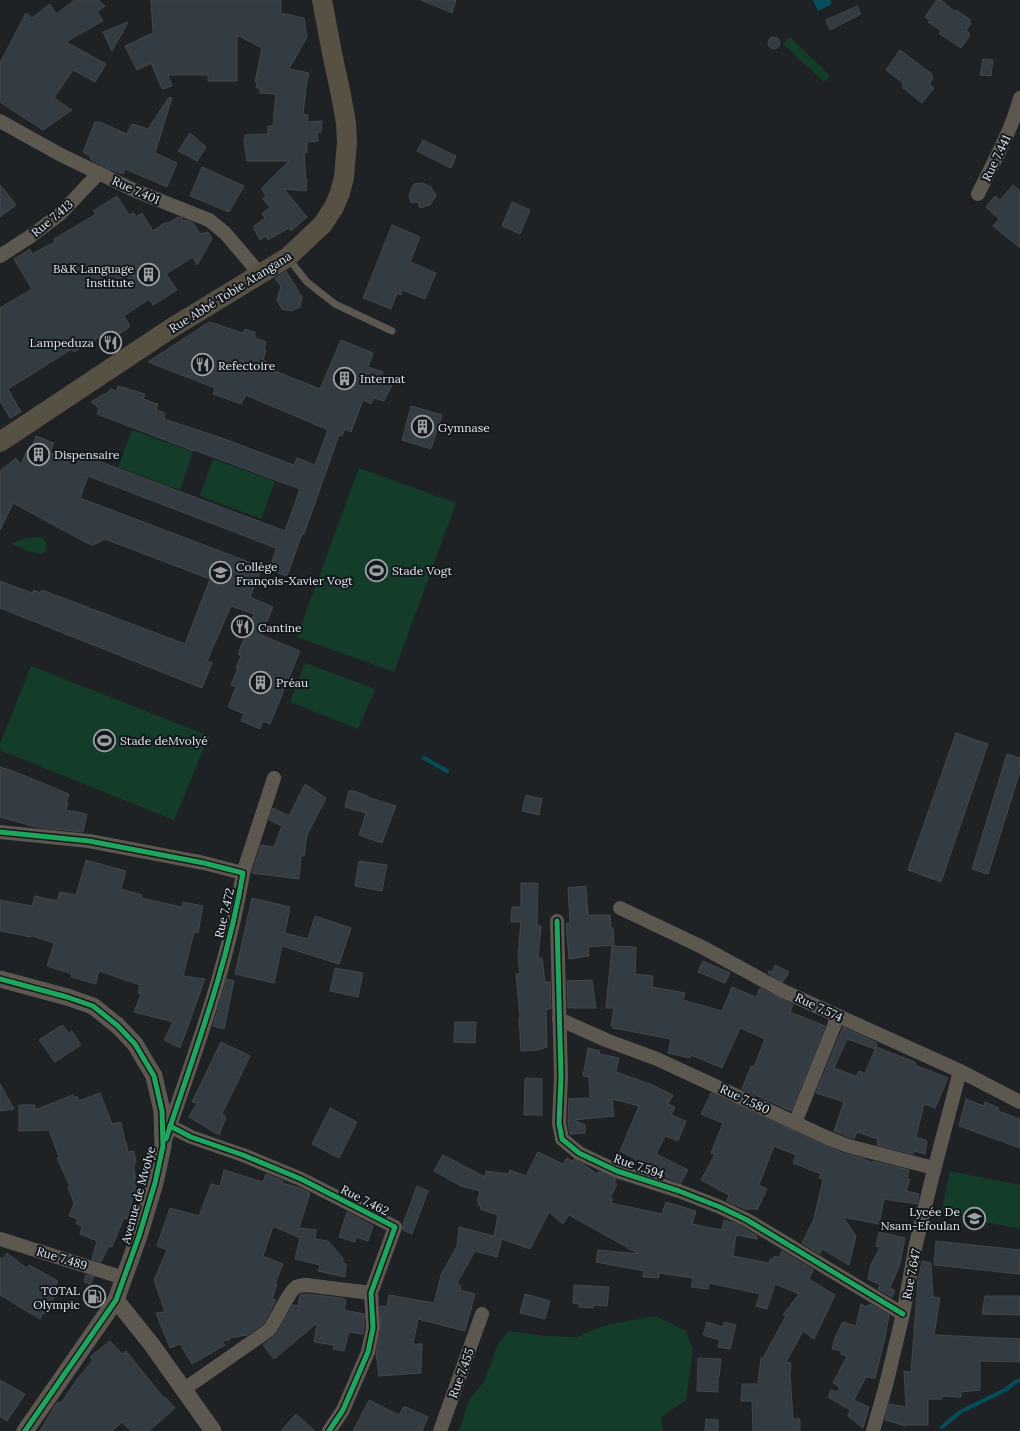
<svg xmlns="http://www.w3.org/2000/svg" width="1020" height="1431" font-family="Lora,serif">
	<rect width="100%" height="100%" fill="#1f2224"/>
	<g fill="#143d29">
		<polygon points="790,37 830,76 824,82 783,44"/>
		<polygon points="132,430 193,452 180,490 118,467"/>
		<polygon points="213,459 275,481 261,519 200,496"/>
		<polygon points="359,468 456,503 394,672 297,637"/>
		<polygon points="38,537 42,538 47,543 46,551 41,554 28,551 11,543 29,538"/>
		<polygon points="305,663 375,689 358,729 290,702"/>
		<polygon points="31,666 209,736 174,820 0,750 0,744"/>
		<polygon points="950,1171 1020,1185 1020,1229 941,1213"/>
		<polygon points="656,1316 686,1331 693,1349 686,1400 661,1417 663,1431 459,1431 469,1400 484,1382 498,1344 509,1331 545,1336 577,1337 601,1327 626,1321"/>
	</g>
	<polygon fill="#034e5a" points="813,0 830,0 832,4 818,11"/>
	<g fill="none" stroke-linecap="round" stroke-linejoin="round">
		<g stroke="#034e5a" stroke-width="4">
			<polyline points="424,758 447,771"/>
			<polyline points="942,1427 960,1412 1007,1389 1015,1382 1020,1380"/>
		</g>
	</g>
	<g fill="#333c42" stroke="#444749">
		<polygon points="75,0 98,0 105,6 97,12 103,21 66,42 106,64 95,82 73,70 54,98 72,110 43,130 0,102 0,63 26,13 32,18 50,4 56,14"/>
		<polygon points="151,0 281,0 281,13 304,18 307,37 289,69 309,73 306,87 303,114 308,115 307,122 322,121 321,132 317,132 318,141 307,142 307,153 304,153 306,180 307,180 306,191 284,189 307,217 291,231 289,228 268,240 266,236 260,240 253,227 265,218 262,213 270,208 263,199 266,195 261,189 289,161 247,161 244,141 245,135 268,134 268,126 273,126 276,94 260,93 260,88 256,88 257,83 255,82 262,48 237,35 237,81 208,81 208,75 168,75 172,86 162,89 151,63 137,70 125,46 153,33"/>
		<polygon points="421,0 456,0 452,13"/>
		<polygon points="937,0 941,0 954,11 956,10 971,20 969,22 971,24 966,30 969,33 969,37 961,48 940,34 940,30 928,22 930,20 925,17"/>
		<polygon points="857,6 861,14 830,30 826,20"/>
		<polygon points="128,22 112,51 103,32"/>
		<circle cx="774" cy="43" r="6"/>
		<polygon points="900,50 932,74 931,76 933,78 929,84 934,88 922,103 902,87 903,83 886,70"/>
		<polygon points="983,59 993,60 991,76 980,75"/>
		<polygon points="169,97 172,98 155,153 177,163 167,187 125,169 123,174 109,169 90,159 91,157 83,152 95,122 100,122 127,134 132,124 148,129"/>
		<polygon points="190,133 206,147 197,161 178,151"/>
		<polygon points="423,140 456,156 451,168 417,151"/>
		<polygon points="202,167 244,186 229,212 190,196"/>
		<polygon points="423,183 431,187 436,196 430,205 420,208 418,202 411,203 409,195 414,184"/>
		<polygon points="0,185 16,205 0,217"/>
		<polygon points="1013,185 1020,191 1020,248 993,226 999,219 986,207 995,196 1000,200"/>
		<polygon points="117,196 129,215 134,213 136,217 142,213 153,231 166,222 167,224 178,217 182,218 183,221 186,220 193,223 200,234 208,232 212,239 197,265 193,257 166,274 177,290 153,305 149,299 124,316 130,326 127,329 106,342 101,336 74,352 72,349 8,389 21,412 10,418 0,401 0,308 32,289 14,259 30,249 32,254 55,242 54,239 96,214 93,211"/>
		<polygon points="512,202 530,210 520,234 502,226"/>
		<polygon points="392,225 420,237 410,262 436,273 425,299 402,290 401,295 397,293 391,309 363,298"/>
		<polygon points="286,271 302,297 300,307 291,311 282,309 277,300 281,286 275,279"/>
		<polygon points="209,322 243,333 245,329 255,332 255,338 266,342 264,350 266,350 263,360 267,362 265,367 320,389 341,340 373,353 368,367 383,372 382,376 394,381 384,401 373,398 371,404 363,400 351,432 345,429 342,436 339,435 304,534 302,534 287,576 270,570 276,548 88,476 80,498 262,567 250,597 273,607 261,635 300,651 270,724 263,721 260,729 241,721 244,714 228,707 236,687 231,685 238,668 236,668 241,656 238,654 254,614 231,606 207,661 212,663 202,688 0,608 0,581 32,593 34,590 40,593 42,590 185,644 210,579 105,539 93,545 85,542 13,503 0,530 0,471 16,458 21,465 27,450 30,451 36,436 54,443 50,452 74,461 77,453 285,531 300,489 194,450 194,451 97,414 99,408 91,402 104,394 105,395 111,389 116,391 118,386 145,394 143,399 158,404 156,410 165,413 164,419 219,437 294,465 297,458 315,465 328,430 246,395 241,404 213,394 215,388 148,362"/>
		<polygon points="411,406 442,415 431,449 402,440"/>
		<polygon points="956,733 988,744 941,882 908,870"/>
		<polygon points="1007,754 1020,758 1020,771 988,874 972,869"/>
		<polygon points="0,767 13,771 69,794 66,803 68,803 66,810 87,814 83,832 36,827 0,817"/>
		<polygon points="305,784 326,798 307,835 304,856 301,856 299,879 252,873 261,845 274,847 282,826 269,820 273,808 289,816"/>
		<polygon points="349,791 354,791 368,796 368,797 396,806 382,843 359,835 366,813 345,807"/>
		<polygon points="526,795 542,799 539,815 522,811"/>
		<polygon points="86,860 126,871 121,889 142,895 141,898 182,907 183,902 203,906 198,933 194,932 183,976 205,979 180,1048 164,1040 173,1022 134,1012 141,994 138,993 140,985 99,971 96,984 71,977 72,974 47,966 54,943 32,936 31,937 0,931 0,900 32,906 35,896 57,901 60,892 76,895"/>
		<polygon points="359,861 387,865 382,891 355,886"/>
		<polygon points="521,883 538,883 537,925 541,926 538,958 542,958 545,982 550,982 551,1009 546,1009 547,1047 538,1050 521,1051 519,1018 520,1017 516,974 520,974 518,956 521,922 511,922 512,907 521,907"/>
		<polygon points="586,886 588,915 610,915 611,928 613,928 614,945 588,947 589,956 569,959 566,923 570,923 568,888"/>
		<polygon points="252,898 290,907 285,933 308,939 315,916 351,928 339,964 282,946 274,983 235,974"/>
		<polygon points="612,946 636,947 635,974 653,976 652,987 685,993 683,1000 722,1011 732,987 756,997 760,988 793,1005 790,1012 825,1026 791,1111 742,1089 751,1066 754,1067 765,1039 740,1028 722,1068 691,1055 690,1058 668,1053 671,1039 613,1028 613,1026 611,1026 614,1008 606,1008"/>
		<polygon points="703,961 730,973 725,983 698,972"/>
		<polygon points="775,965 789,972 783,982 768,973 769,971 772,972"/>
		<polygon points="335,968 363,973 358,997 330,991"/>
		<polygon points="227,979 234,981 224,1029 213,1026"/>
		<polygon points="592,980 596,1008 568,1008 567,981"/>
		<polygon points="455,1022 476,1022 475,1043 454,1042"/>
		<polygon points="62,1025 69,1033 72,1031 81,1045 55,1062 39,1040"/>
		<polygon points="843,1027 877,1043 875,1049 847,1039 834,1068 856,1076 859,1071 865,1073 876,1047 915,1062 915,1065 948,1078 935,1108 924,1104 916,1137 927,1141 925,1154 914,1151 913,1154 877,1145 878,1139 857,1132 854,1139 834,1131 844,1102 816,1093"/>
		<polygon points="221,1042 250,1056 222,1114 226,1117 219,1135 189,1117 197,1103 192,1102"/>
		<polygon points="588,1048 600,1051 599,1054 619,1058 616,1072 650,1084 673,1095 668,1104 675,1107 671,1115 686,1121 678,1141 665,1136 656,1154 688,1170 681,1183 658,1174 659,1172 620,1151 639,1106 612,1099 614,1116 574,1120 585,1125 585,1133 570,1134 568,1122 569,1099 590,1098 589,1077 583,1076"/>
		<polygon points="525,1078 542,1079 542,1115 524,1115"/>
		<polygon points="0,1084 14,1109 0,1111"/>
		<polygon points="100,1093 112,1124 121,1122 125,1142 126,1142 128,1152 134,1151 136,1163 134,1164 136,1187 127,1219 124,1218 112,1247 109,1246 101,1262 92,1259 97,1241 80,1234 82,1227 76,1223 78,1219 69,1216 74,1203 68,1187 70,1186 57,1158 59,1157 49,1130 19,1131 19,1105 35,1105 35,1110 73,1095 74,1098 77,1096 79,1101"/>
		<polygon points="711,1093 845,1154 862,1158 873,1163 873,1161 909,1170 907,1179 910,1179 906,1191 919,1194 917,1204 884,1199 879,1224 843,1217 856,1236 849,1265 822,1249 820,1254 802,1243 814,1219 823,1179 819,1178 821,1174 793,1163 796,1155 774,1146 759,1185 767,1189 757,1210 750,1208 750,1210 747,1208 747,1210 727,1201 729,1195 701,1180 715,1154 711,1153 723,1123 701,1114"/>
		<polygon points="966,1099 984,1106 985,1102 999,1108 998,1111 1020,1119 1020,1148 959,1126"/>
		<polygon points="330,1108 357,1122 339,1158 312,1144"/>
		<polygon points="538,1152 563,1164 567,1158 572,1161 574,1159 583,1164 597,1174 598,1172 600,1172 616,1179 614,1183 617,1184 610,1198 613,1199 611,1203 662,1214 666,1202 696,1211 692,1224 722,1230 724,1220 737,1224 757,1236 757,1239 736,1235 733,1256 769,1263 769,1261 775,1256 779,1258 782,1251 813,1270 809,1279 835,1295 814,1339 803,1331 786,1362 791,1363 790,1375 793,1419 800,1419 800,1431 753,1431 752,1401 741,1401 742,1384 758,1384 761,1358 763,1358 786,1316 783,1315 799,1294 775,1284 767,1309 756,1306 760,1294 709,1283 708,1289 691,1287 693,1278 659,1273 659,1278 643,1277 644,1271 596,1262 598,1250 639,1254 569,1215 563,1224 549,1212 530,1249 502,1239 497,1257 475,1251 457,1283 461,1286 460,1290 475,1294 465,1331 418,1319 413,1344 422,1344 421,1373 379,1376 376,1353 381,1330 380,1306 387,1307 389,1295 434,1303 441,1275 457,1246 459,1227 494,1236 498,1215 480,1209 481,1206 478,1205 479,1202 477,1202 480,1191 461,1186 434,1171 443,1155 485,1177 486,1171 508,1174 510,1170 526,1176"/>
		<polygon points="224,1170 263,1182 266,1174 283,1181 282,1183 300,1188 310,1193 299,1228 316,1230 315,1239 328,1241 343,1258 343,1263 346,1264 345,1277 318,1271 320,1265 295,1259 300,1238 273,1226 263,1256 283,1264 275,1284 277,1284 272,1299 276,1300 265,1321 263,1324 247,1335 229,1338 230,1340 222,1341 225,1345 192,1364 180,1344 170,1348 156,1313 165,1312 154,1280 167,1250 157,1246 170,1208 199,1216 211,1184 220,1186"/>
		<polygon points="417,1186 428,1191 412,1234 403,1230 403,1224"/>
		<polygon points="347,1212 373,1226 368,1241 356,1237 355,1242 339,1237"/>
		<polygon points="879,1232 905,1238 900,1264 890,1288 895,1291 892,1297 878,1289 880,1285 868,1279 871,1265 880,1247 876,1246"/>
		<polygon points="936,1241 1020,1250 1020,1274 934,1265"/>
		<polygon points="7,1253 26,1268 29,1265 58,1281 55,1287 59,1289 45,1314 43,1313 40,1319 0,1295 0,1257 3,1259"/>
		<polygon points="922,1261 931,1263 933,1297 940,1298 934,1335 1020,1339 1020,1362 980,1361 980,1390 961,1392 961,1397 942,1396 942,1399 928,1399 928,1425 905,1425 905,1426 885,1420 889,1404 906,1407 904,1371 911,1372 918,1280"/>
		<polygon points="86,1275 94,1277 90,1284 84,1282"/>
		<polygon points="574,1285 609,1287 607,1306 593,1305 593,1308 579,1307 579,1304 573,1303"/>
		<polygon points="306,1294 342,1298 346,1300 344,1310 364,1314 364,1327 363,1334 349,1332 344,1351 333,1349 334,1345 314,1342 317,1323 274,1359 263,1345 276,1335 293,1305 298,1306 300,1295"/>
		<polygon points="525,1294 550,1301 545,1319 520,1313"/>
		<polygon points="985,1296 1020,1296 1020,1315 982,1314"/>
		<polygon points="861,1304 866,1307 868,1305 869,1307 870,1304 889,1315 885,1338 875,1378 866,1377 854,1400 869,1407 863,1428 848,1416 850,1410 828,1397 831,1390 837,1392 840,1387 833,1383 847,1356 841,1354 841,1351 832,1349 836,1335 843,1322 856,1326"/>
		<polygon points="707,1322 723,1327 724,1322 736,1325 730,1349 718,1347 720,1340 703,1335"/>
		<polygon points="110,1341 122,1354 126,1351 164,1398 165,1397 175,1408 149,1431 131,1431 122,1422 112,1431 40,1431 54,1407 58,1402 61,1403 78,1378 93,1360 90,1357"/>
		<polygon points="698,1358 721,1359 719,1377 718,1377 718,1392 697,1391"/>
		<polygon points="0,1380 25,1394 7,1421 0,1416"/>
		<polygon points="369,1400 399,1415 404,1406 428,1417 422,1431 353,1431"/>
		<polygon points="296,1414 315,1431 281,1431"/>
		<polygon points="706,1419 718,1420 718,1431 705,1431"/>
	</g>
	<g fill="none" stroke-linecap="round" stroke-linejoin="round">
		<polyline stroke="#5c584f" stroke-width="7" points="288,258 307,282 335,304 392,331"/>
		<g stroke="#5c584f" stroke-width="14">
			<polyline points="0,121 61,155 136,191 209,220 225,233 260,274"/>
			<path d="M978,194C993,163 1011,132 1020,98"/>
			<polyline points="0,256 31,236 60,214 99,173"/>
			<path d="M0,832L89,841L204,863L243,873C228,965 195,1053 165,1140"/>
			<polyline points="243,873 274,778"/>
			<polyline points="620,908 702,947 783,991 960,1071 1020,1102"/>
			<polyline points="557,921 561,1077 559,1123 562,1139 579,1153 617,1171 679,1191 720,1207 747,1220 903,1314"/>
			<polyline points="559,1019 606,1040 657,1059 828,1138 848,1146 934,1168"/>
			<polyline points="795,1123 838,1016"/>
			<polyline points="170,1126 191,1137 243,1155 301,1179 395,1227 371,1293 373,1328 368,1352 343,1410 329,1431"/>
			<polyline points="0,1239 124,1278"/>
			<path d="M183,1390L269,1330C276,1321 289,1291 296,1287C299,1286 303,1285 306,1285L371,1293"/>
			<polyline points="440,1431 482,1314"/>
			<polyline points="873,1431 886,1385 903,1314 916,1244 932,1178 960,1071"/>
		</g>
		<g stroke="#5c584f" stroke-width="17">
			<polyline points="0,979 67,997 93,1006 118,1026 135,1044 154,1076 162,1111 163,1146 155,1183 139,1236 116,1300 25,1431"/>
			<polyline points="116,1300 152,1345 213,1431"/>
		</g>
		<polyline stroke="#575143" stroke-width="20" points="0,442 170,329 288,257 323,224 334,207 340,193 344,177 347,142 346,123 341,95 332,53 322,0"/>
		<defs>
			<g id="cycleway">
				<path d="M0,832L89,841L204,863L243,873C228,964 195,1051 166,1139"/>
				<polyline points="557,921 561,1077 559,1123 562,1139 579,1153 617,1171 679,1191 720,1207 747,1220 903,1314"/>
				<polyline points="0,979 67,997 93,1006 118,1026 135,1044 154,1076 162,1111 163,1146 155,1183 139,1236 116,1300 25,1431"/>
				<polyline points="170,1126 191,1137 243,1155 301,1179 395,1227 371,1293 373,1328 368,1352 343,1410 329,1431"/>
			</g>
		</defs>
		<use href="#cycleway" stroke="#12181d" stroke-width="8"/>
		<use href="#cycleway" stroke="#20a55d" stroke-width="5"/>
	</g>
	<defs>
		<symbol id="building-ring" viewBox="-11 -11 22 22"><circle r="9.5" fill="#12181d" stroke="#9ca0a3" stroke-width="1.5"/><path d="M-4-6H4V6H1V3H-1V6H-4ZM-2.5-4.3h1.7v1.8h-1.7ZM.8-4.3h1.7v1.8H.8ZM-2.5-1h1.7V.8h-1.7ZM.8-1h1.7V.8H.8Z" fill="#9ca0a3"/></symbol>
		<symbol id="restaurant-ring" viewBox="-11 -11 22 22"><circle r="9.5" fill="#12181d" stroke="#9ca0a3" stroke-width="1.5"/><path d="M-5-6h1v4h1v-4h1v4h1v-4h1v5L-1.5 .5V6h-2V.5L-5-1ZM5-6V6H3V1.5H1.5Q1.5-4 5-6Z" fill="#9ca0a3"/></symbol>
		<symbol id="stadium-ring" viewBox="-11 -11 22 22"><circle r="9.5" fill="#12181d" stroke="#9ca0a3" stroke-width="1.5"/><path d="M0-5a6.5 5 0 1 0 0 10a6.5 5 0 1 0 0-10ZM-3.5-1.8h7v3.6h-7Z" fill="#9ca0a3"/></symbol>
		<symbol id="school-ring" viewBox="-11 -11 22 22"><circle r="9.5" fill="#12181d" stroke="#9ca0a3" stroke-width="1.5"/><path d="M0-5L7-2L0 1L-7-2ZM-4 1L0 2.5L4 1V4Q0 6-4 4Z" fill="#9ca0a3"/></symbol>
		<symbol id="fuel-ring" viewBox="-11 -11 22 22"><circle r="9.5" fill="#12181d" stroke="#9ca0a3" stroke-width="1.5"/><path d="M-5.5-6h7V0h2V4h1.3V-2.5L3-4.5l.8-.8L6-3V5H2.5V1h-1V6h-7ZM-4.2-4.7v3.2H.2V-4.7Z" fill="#9ca0a3"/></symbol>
	</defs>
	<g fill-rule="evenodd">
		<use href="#building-ring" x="136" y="262" width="25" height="25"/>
		<use href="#restaurant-ring" x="98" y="330" width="25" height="25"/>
		<use href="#restaurant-ring" x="190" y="352" width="25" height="25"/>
		<use href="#building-ring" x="332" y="366" width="25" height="25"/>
		<use href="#building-ring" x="410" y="414" width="25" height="25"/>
		<use href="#building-ring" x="26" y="442" width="25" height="25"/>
		<use href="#stadium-ring" x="364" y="558" width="25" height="25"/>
		<use href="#school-ring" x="208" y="560" width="25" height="25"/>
		<use href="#restaurant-ring" x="230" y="614" width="25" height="25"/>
		<use href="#building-ring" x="248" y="670" width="25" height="25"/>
		<use href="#stadium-ring" x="92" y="728" width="25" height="25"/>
		<use href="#school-ring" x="962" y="1206" width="25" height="25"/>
		<use href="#fuel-ring" x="82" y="1284" width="25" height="25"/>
	</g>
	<g text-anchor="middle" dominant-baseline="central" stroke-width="4" stroke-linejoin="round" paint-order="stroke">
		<g font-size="12" fill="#e0e4e7" stroke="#12181d">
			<text transform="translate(996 158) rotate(-64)">Rue 7.441</text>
			<text transform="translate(136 190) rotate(24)">Rue 7.401</text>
			<text transform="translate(52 218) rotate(-40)">Rue 7.413</text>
			<text transform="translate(230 292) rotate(-32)">Rue Abbé Tobie Atangana</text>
			<text transform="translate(224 913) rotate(-77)">Rue 7.472</text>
			<text transform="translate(819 1007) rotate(25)">Rue 7.574</text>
			<text transform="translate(745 1099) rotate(25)">Rue 7.580</text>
			<text transform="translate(639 1166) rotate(19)">Rue 7.594</text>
			<text transform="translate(138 1195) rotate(-75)">Avenue de Mvolye</text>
			<text transform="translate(365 1200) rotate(27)">Rue 7.462</text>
			<text transform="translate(62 1258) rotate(17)">Rue 7.489</text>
			<text transform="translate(911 1274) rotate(-79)">Rue 7.647</text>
			<text transform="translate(461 1373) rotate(-70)">Rue 7.455</text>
		</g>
		<g font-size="12" fill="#e0e4e7" stroke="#12181d" text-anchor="start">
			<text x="134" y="268" text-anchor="end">B&amp;K Language<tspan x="134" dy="14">Institute</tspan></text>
			<text x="94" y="342" text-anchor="end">Lampeduza</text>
			<text x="218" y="365">Refectoire</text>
			<text x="360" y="378">Internat</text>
			<text x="438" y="427">Gymnase</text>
			<text x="54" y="454">Dispensaire</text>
			<text x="236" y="566">Collège<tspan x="236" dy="14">François-Xavier Vogt</tspan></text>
			<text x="392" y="570">Stade Vogt</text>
			<text x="258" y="627">Cantine</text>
			<text x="276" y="682">Préau</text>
			<text x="120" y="740">Stade deMvolyé</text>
			<text x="960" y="1211" text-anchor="end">Lycée De<tspan x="960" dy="14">Nsam-Efoulan</tspan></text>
			<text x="80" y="1290" text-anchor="end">TOTAL<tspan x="80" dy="14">Olympic</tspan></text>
		</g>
	</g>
</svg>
